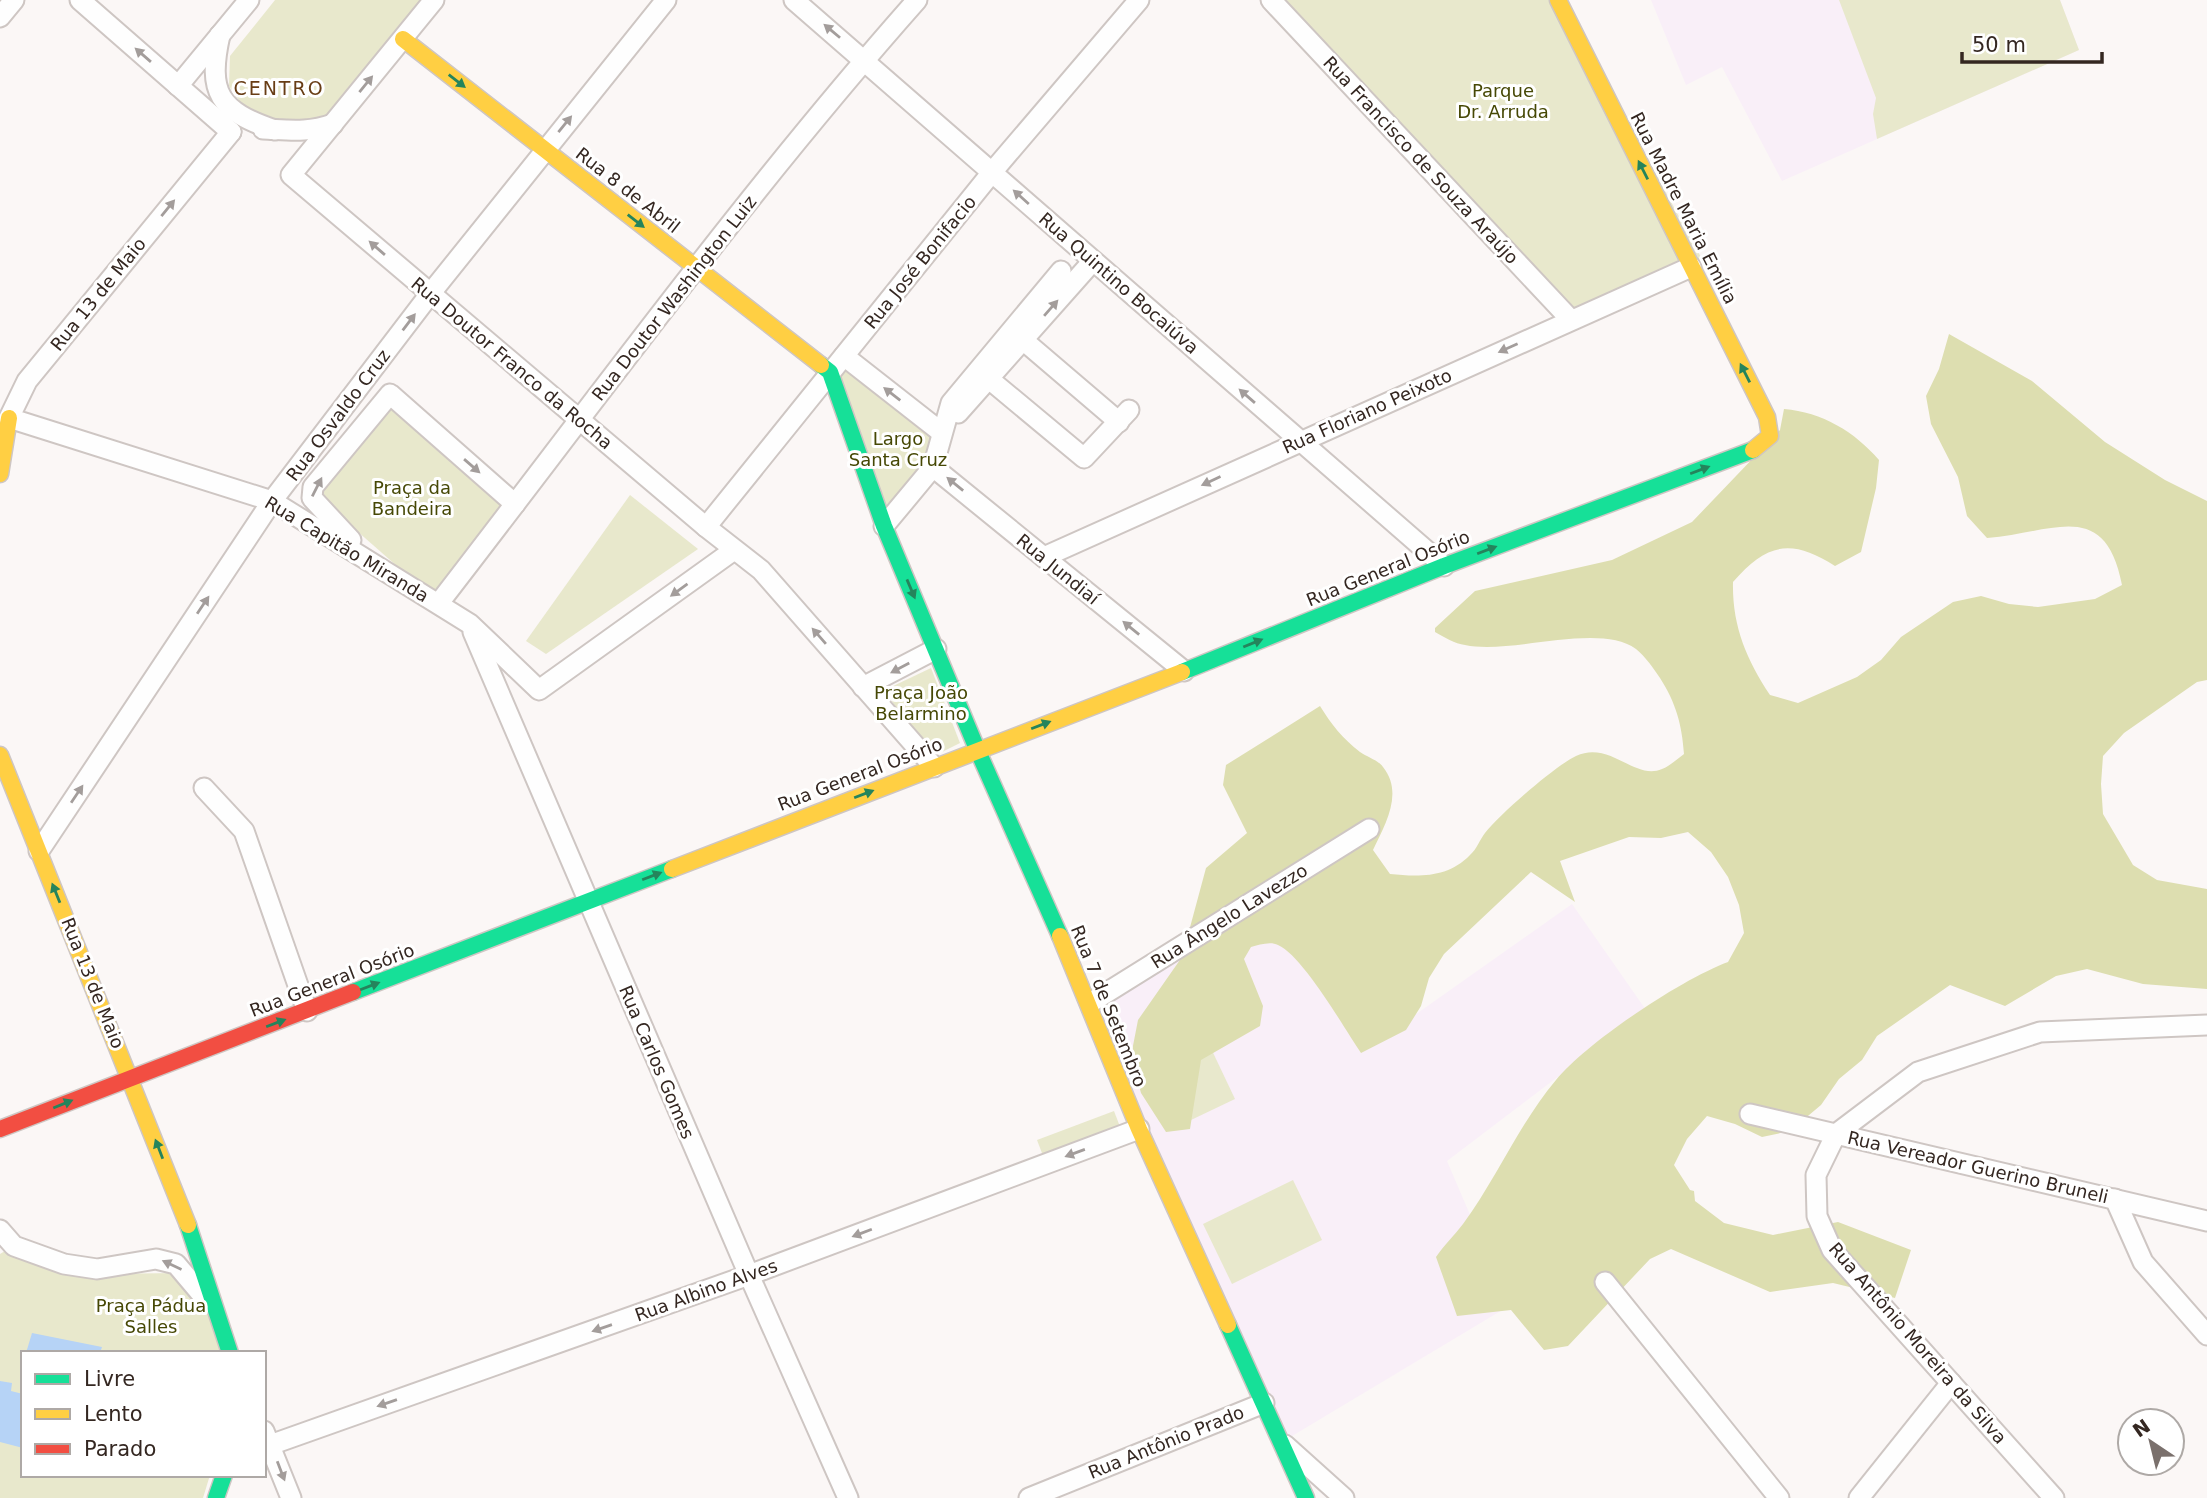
<svg xmlns="http://www.w3.org/2000/svg" width="2207" height="1498" font-family="'DejaVu Sans',sans-serif">
	<rect width="100%" height="100%" fill="#fbf7f6"/>
	<g fill="#f9eff8">
		<polygon points="1651,0 2060,0 2079,50 1782,181 1722,67 1686,85"/>
		<polygon points="1288,880 1361,1053 1572,904 1646,1010 1447,1161 1509,1306 1282,1442 1090,1003"/>
	</g>
	<g fill="#e8e8cc">
		<polygon points="275,0 421,0 325,119 280,124 249,114 229,86 230,56"/>
		<polygon points="1273,0 1562,0 1703,261 1572,318"/>
		<polygon points="1839,0 2060,0 2079,50 1877,139 1873,114 1876,98"/>
		<polygon points="846,368 940,435 933,467 881,518 839,376"/>
		<polygon points="399,401 515,504 439,603 324,502 321,490"/>
		<polygon points="630,495 698,549 546,654 526,641"/>
		<path d="M931,668L960,743L936,755C919,742 890,710 889,688Z"/>
		<polygon points="1198,1021 1235,1099 1191,1120"/>
		<polygon points="1114,1111 1122,1132 1045,1161 1037,1140"/>
		<polygon points="1293,1180 1322,1240 1232,1284 1203,1224"/>
		<polygon points="5,1251 50,1267 97,1274 179,1273 209,1315 221,1353 23,1353 23,1475 210,1475 203,1498 0,1498 0,1254"/>
	</g>
	<path fill="#dddeb0" d="M1949,334L2032,381L2105,442L2165,480L2207,501V680L2197,682L2124,733L2103,756L2101,784L2103,814L2133,865L2157,880L2207,889V989L2143,984L2087,969L2056,976L2005,1006L1950,985L1877,1036L1862,1060L1839,1079L1821,1105L1790,1131L1762,1137L1735,1124L1707,1116L1687,1139L1674,1165L1690,1190L1694,1191L1695,1201L1724,1223L1773,1235L1838,1222L1911,1250L1895,1298L1833,1283L1770,1292L1671,1249L1650,1259L1568,1346L1544,1350L1511,1310L1457,1316L1436,1257C1444,1245 1454,1236 1463,1224C1497,1178 1519,1124 1556,1080C1587,1042 1682,979 1728,962L1744,933L1739,905L1728,877L1711,852L1688,832L1661,838L1629,837L1560,861L1575,902L1531,872L1444,954L1429,978L1421,1006L1406,1030L1361,1053C1344,1028 1303,956 1278,945C1270,941 1259,945 1251,947L1244,959L1263,1006L1260,1026L1201,1060L1190,1129L1166,1132L1141,1093L1131,1056L1138,1020L1182,957L1206,868L1247,833L1223,785L1226,765L1320,706C1331,724 1343,739 1360,752C1367,757 1378,760 1383,767C1404,793 1385,825 1373,850L1390,874C1419,877 1448,878 1470,855C1477,849 1480,839 1485,833C1500,814 1555,766 1576,756C1610,740 1635,781 1662,769C1670,766 1677,759 1684,754C1682,725 1676,703 1660,678C1654,669 1645,656 1636,649C1598,622 1512,655 1465,645C1455,644 1444,637 1435,632V628L1475,591L1612,560L1692,522L1780,430L1784,409C1822,412 1855,432 1879,460L1876,488L1861,552L1835,566C1791,538 1767,543 1733,582C1732,625 1746,659 1770,695L1798,703L1857,677L1881,660L1901,637L1953,602L1981,596L2009,604L2038,607L2095,599L2122,585C2105,497 2053,533 1987,538L1967,516L1958,477L1931,424L1926,396L1939,369Z"/>
	<g fill="#b6d3f6">
		<polygon points="32,1333 102,1347 100,1353 26,1353"/>
		<polygon points="0,1381 12,1383 11,1391 23,1394 23,1448 0,1442"/>
	</g>
	<g fill="none" stroke-linecap="round" stroke-linejoin="round">
		<defs>
			<g id="street">
				<polyline points="80,0 231,132"/>
				<polyline points="434,0 291,175 706,527 761,570 934,767"/>
				<polyline points="794,0 1444,566"/>
				<polyline points="1271,0 1571,320"/>
				<polyline points="0,17 14,0"/>
				<path d="M220,35C207,93 219,111 275,130"/>
				<polyline points="178,86 249,0"/>
				<path d="M263,129C289,130 308,133 333,124"/>
				<polyline points="231,132 27,381 9,418 272,501 470,624 539,690 734,550"/>
				<polyline points="1023,340 1119,422"/>
				<polyline points="844,356 941,432"/>
				<polyline points="989,379 1084,458 1129,410"/>
				<polyline points="958,413 1092,262"/>
				<polyline points="933,467 1184,671"/>
				<polyline points="884,526 933,467 951,403 1061,271"/>
				<polyline points="706,527 993,171 1139,0"/>
				<polyline points="351,540 312,498 313,487 390,394 515,504"/>
				<polyline points="1044,557 1691,267"/>
				<path d="M439,603C596,400 747,192 917,0"/>
				<polyline points="473,632 749,1275 848,1498"/>
				<polyline points="863,687 936,649"/>
				<polyline points="204,788 244,831 307,1011"/>
				<polyline points="39,851 272,501 430,294 666,0"/>
				<polyline points="1090,1003 1369,829"/>
				<polyline points="1750,1114 2207,1221"/>
				<polyline points="2115,1199 2143,1262 2207,1335"/>
				<polyline points="0,1230 14,1246 64,1264 97,1269 156,1259 176,1264 208,1302"/>
				<polyline points="1605,1282 1779,1498"/>
				<polyline points="264,1431 291,1498"/>
				<polyline points="270,1445 749,1275 1139,1129"/>
				<polyline points="1285,1445 1344,1498"/>
				<polyline points="1029,1498 1264,1403"/>
				<polyline points="1859,1498 1951,1383"/>
				<polyline points="2054,1498 1832,1250 1817,1216 1816,1175 1836,1134 1918,1072 2040,1032 2207,1025"/>
			</g>
			<g id="fast">
				<polyline points="821,365 830,372 884,526 977,749 1060,936"/>
				<polyline points="1182,672 1444,566 1753,450"/>
				<polyline points="353,992 672,869"/>
				<polyline points="188,1225 230,1353"/>
				<polyline points="1228,1325 1306,1498"/>
				<polyline points="216,1498 224,1475"/>
			</g>
			<g id="slow">
				<polyline points="1558,0 1767,417 1770,436 1753,450"/>
				<polyline points="403,39 821,365"/>
				<polyline points="0,474 9,418"/>
				<polyline points="0,755 188,1225"/>
				<polyline points="672,869 1182,672"/>
				<polyline points="1060,936 1139,1129 1228,1325"/>
			</g>
			<polyline id="jam" points="0,1129 353,992"/>
		</defs>
		<use href="#street" stroke="#cec6c3" stroke-width="23"/>
		<use href="#fast" stroke="#cec6c3" stroke-width="19"/>
		<use href="#slow" stroke="#cec6c3" stroke-width="19"/>
		<use href="#jam" stroke="#cec6c3" stroke-width="19"/>
		<use href="#street" stroke="#fefefe" stroke-width="19"/>
		<use href="#fast" stroke="#16e098" stroke-width="16"/>
		<use href="#slow" stroke="#ffcf43" stroke-width="16"/>
		<use href="#jam" stroke="#f24e42" stroke-width="16"/>
	</g>
	<defs><path id="oneway-solid" d="M-6-.8H1V-3.2L6.5 0L1 3.2V.8H-6Z" transform="scale(1.75)"/></defs>
	<g fill="#a39d9b">
		<use href="#oneway-solid" transform="translate(832 31) rotate(-140)"/>
		<use href="#oneway-solid" transform="translate(143 55) rotate(-139)"/>
		<use href="#oneway-solid" transform="translate(366 84) rotate(-51)"/>
		<use href="#oneway-solid" transform="translate(565 124) rotate(-51)"/>
		<use href="#oneway-solid" transform="translate(1021 197) rotate(-138)"/>
		<use href="#oneway-solid" transform="translate(168 208) rotate(-51)"/>
		<use href="#oneway-solid" transform="translate(377 248) rotate(-139)"/>
		<use href="#oneway-solid" transform="translate(1051 308) rotate(-49)"/>
		<use href="#oneway-solid" transform="translate(409 322) rotate(-53)"/>
		<use href="#oneway-solid" transform="translate(1508 348) rotate(156)"/>
		<use href="#oneway-solid" transform="translate(892 394) rotate(-142)"/>
		<use href="#oneway-solid" transform="translate(1247 396) rotate(-139)"/>
		<use href="#oneway-solid" transform="translate(472 466) rotate(41)"/>
		<use href="#oneway-solid" transform="translate(1211 481) rotate(155)"/>
		<use href="#oneway-solid" transform="translate(955 484) rotate(-141)"/>
		<use href="#oneway-solid" transform="translate(317 487) rotate(-63)"/>
		<use href="#oneway-solid" transform="translate(679 590) rotate(144)"/>
		<use href="#oneway-solid" transform="translate(203 605) rotate(-56)"/>
		<use href="#oneway-solid" transform="translate(1131 628) rotate(-141)"/>
		<use href="#oneway-solid" transform="translate(819 636) rotate(-131)"/>
		<use href="#oneway-solid" transform="translate(900 668) rotate(152)"/>
		<use href="#oneway-solid" transform="translate(77 794) rotate(-56)"/>
		<use href="#oneway-solid" transform="translate(1075 1153) rotate(160)"/>
		<use href="#oneway-solid" transform="translate(862 1233) rotate(159)"/>
		<use href="#oneway-solid" transform="translate(172 1265) rotate(-155)"/>
		<use href="#oneway-solid" transform="translate(602 1328) rotate(161)"/>
		<use href="#oneway-solid" transform="translate(387 1403) rotate(161)"/>
		<use href="#oneway-solid" transform="translate(281 1471) rotate(69)"/>
	</g>
	<g fill="#25845c">
		<use href="#oneway-solid" transform="translate(457 81) rotate(38)"/>
		<use href="#oneway-solid" transform="translate(1643 170) rotate(-117)"/>
		<use href="#oneway-solid" transform="translate(636 221) rotate(38)"/>
		<use href="#oneway-solid" transform="translate(1745 373) rotate(-117)"/>
		<use href="#oneway-solid" transform="translate(1700 470) rotate(-21)"/>
		<use href="#oneway-solid" transform="translate(1487 550) rotate(-21)"/>
		<use href="#oneway-solid" transform="translate(911 589) rotate(67)"/>
		<use href="#oneway-solid" transform="translate(1253 643) rotate(-22)"/>
		<use href="#oneway-solid" transform="translate(1041 725) rotate(-21)"/>
		<use href="#oneway-solid" transform="translate(864 794) rotate(-21)"/>
		<use href="#oneway-solid" transform="translate(652 876) rotate(-21)"/>
		<use href="#oneway-solid" transform="translate(56 893) rotate(-112)"/>
		<use href="#oneway-solid" transform="translate(370 986) rotate(-21)"/>
		<use href="#oneway-solid" transform="translate(276 1023) rotate(-21)"/>
		<use href="#oneway-solid" transform="translate(63 1104) rotate(-22)"/>
		<use href="#oneway-solid" transform="translate(159 1149) rotate(-111)"/>
	</g>
	<g text-anchor="middle" dominant-baseline="central" stroke-width="6" stroke-linejoin="round" paint-order="stroke">
		<g font-size="18" fill="#464805" stroke="#fff">
			<text x="1503" y="90">Parque<tspan x="1503" dy="21">Dr. Arruda</tspan></text>
			<text x="898" y="438">Largo<tspan x="898" dy="21">Santa Cruz</tspan></text>
			<text x="412" y="487">Praça da<tspan x="412" dy="21">Bandeira</tspan></text>
			<text x="921" y="692">Praça João<tspan x="921" dy="21">Belarmino</tspan></text>
			<text x="151" y="1305">Praça Pádua<tspan x="151" dy="21">Salles</tspan></text>
		</g>
		<g font-size="18" fill="#342721" stroke="#fff">
			<text transform="translate(1421 160) rotate(47)">Rua Francisco de Souza Araújo</text>
			<text transform="translate(628 190) rotate(38)">Rua 8 de Abril</text>
			<text transform="translate(1684 208) rotate(63)">Rua Madre Maria Emília</text>
			<text transform="translate(920 262) rotate(-51)">Rua José Bonifacio</text>
			<text transform="translate(1119 283) rotate(41)">Rua Quintino Bocaiúva</text>
			<text transform="translate(98 294) rotate(-51)">Rua 13 de Maio</text>
			<text transform="translate(674 298) rotate(-52)">Rua Doutor Washington Luiz</text>
			<text transform="translate(512 363) rotate(40)">Rua Doutor Franco da Rocha</text>
			<text transform="translate(1367 411) rotate(-24)">Rua Floriano Peixoto</text>
			<text transform="translate(338 415) rotate(-53)">Rua Osvaldo Cruz</text>
			<text transform="translate(347 549) rotate(31)">Rua Capitão Miranda</text>
			<text transform="translate(1388 568) rotate(-22)">Rua General Osório</text>
			<text transform="translate(1058 569) rotate(39)">Rua Jundiaí</text>
			<text transform="translate(860 774) rotate(-21)">Rua General Osório</text>
			<text transform="translate(1229 916) rotate(-32)">Rua Ângelo Lavezzo</text>
			<text transform="translate(332 980) rotate(-21)">Rua General Osório</text>
			<text transform="translate(93 983) rotate(68)">Rua 13 de Maio</text>
			<text transform="translate(1109 1006) rotate(68)">Rua 7 de Setembro</text>
			<text transform="translate(657 1062) rotate(67)">Rua Carlos Gomes</text>
			<text transform="translate(1978 1167) rotate(13)">Rua Vereador Guerino Bruneli</text>
			<text transform="translate(706 1290) rotate(-20)">Rua Albino Alves</text>
			<text transform="translate(1918 1343) rotate(49)">Rua Antônio Moreira da Silva</text>
			<text transform="translate(1166 1442) rotate(-22)">Rua Antônio Prado</text>
		</g>
		<g font-size="19" letter-spacing="2" fill="#683d15" stroke="#fff">
			<text x="279" y="88">CENTRO</text>
		</g>
	</g>
	<rect x="21" y="1351" width="245" height="126" fill="#ffffff" stroke="#aea9a6" stroke-width="2"/>
	<rect x="35" y="1374" width="35" height="10" fill="#16e098" stroke="#aea9a6" stroke-width="2"/>
	<text x="84" y="1386" font-size="21" fill="#342721">Livre</text>
	<rect x="35" y="1409" width="35" height="10" fill="#ffcf43" stroke="#aea9a6" stroke-width="2"/>
	<text x="84" y="1421" font-size="21" fill="#342721">Lento</text>
	<rect x="35" y="1444" width="35" height="10" fill="#f24e42" stroke="#aea9a6" stroke-width="2"/>
	<text x="84" y="1456" font-size="21" fill="#342721">Parado</text>
	<g transform="translate(2151 1442) rotate(325)"><circle r="33" fill="#ffffff" stroke="#aea9a6" stroke-width="2"/>
	<path d="M0-5L12 26L0 18L-12 26Z" fill="#7a706c"/>
	<text y="-10" font-size="19" font-weight="bold" text-anchor="middle" fill="#342721">N</text>
	</g>
	<path d="M1962 52v10h140v-10" fill="none" stroke="#342721" stroke-width="3.5"/>
	<text x="1972" y="52" font-size="21" fill="#342721" stroke="#ffffff" stroke-width="5" paint-order="stroke">50 m</text>
</svg>
